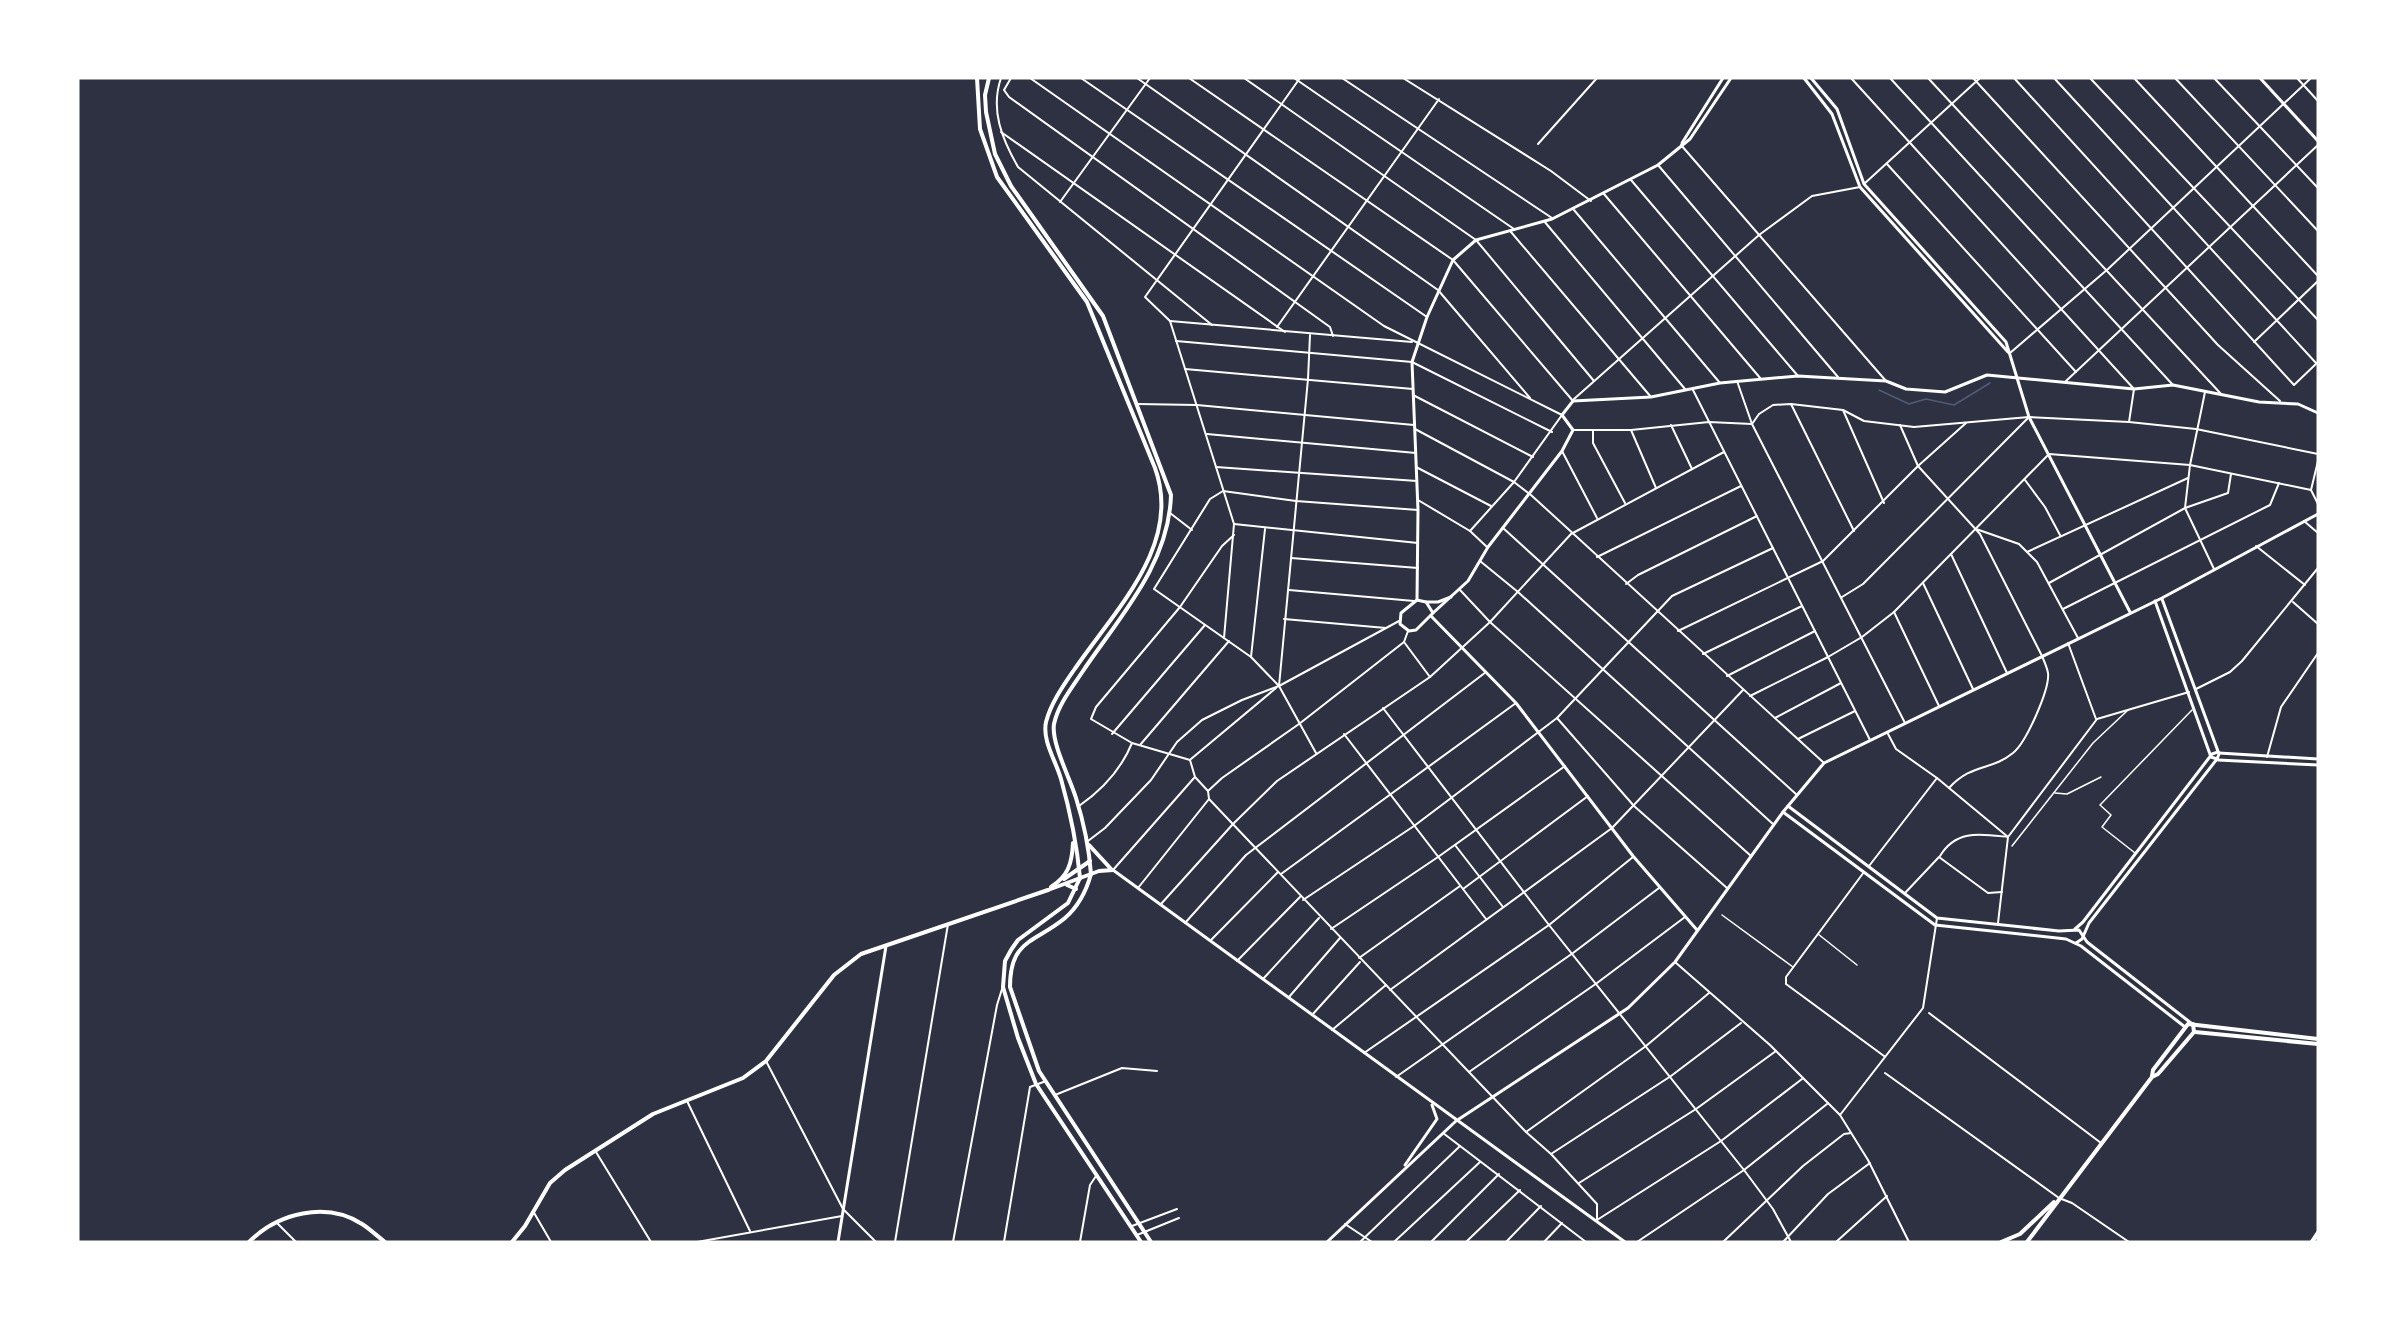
<svg xmlns="http://www.w3.org/2000/svg" width="2396" height="1320" font-family="Mulish,sans-serif">
	<rect width="100%" height="100%" fill="#2d3142"/>
	<g fill="none" stroke-linecap="round" stroke-linejoin="round">
		<polyline stroke="#4f5d75" stroke-width="1.5" points="1879,390 1909,404 1926,399 1954,405 1990,383"/>
		<g stroke="#fff" stroke-width="1.5">
			<polyline points="2055,793 2067,794 2101,777"/>
			<polyline points="2012,846 2093,743 2128,710"/>
			<polyline points="2135,853 2102,827 2111,815 2100,805 2192,710"/>
			<polyline points="1722,915 1793,967"/>
			<polyline points="1818,934 1857,965"/>
		</g>
		<g stroke="#fff" stroke-width="2">
			<path d="M1001,78C990,110 1002,139 1018,167L1212,325"/>
			<polyline points="1011,78 1004,90 1009,97 1330,327 1333,336"/>
			<polyline points="1030,78 1384,326 1562,415 1514,482 1470,531"/>
			<polyline points="1081,78 1427,317"/>
			<polyline points="1137,78 1438,290 1530,398"/>
			<polyline points="1189,78 1453,260 1573,401"/>
			<polyline points="1244,78 1476,240 1594,381"/>
			<polyline points="1294,78 1514,229"/>
			<polyline points="1342,78 1552,218"/>
			<polyline points="1403,78 1551,171 1591,201"/>
			<polyline points="1851,78 2134,389 2129,422"/>
			<polyline points="1890,78 2173,385"/>
			<polyline points="1928,78 2222,395"/>
			<polyline points="1973,78 2218,345 2280,401"/>
			<polyline points="2014,78 2294,385 2318,362"/>
			<polyline points="2054,78 2316,363"/>
			<polyline points="2090,78 2318,320"/>
			<polyline points="2134,78 2318,276"/>
			<polyline points="2175,78 2318,231"/>
			<polyline points="2214,78 2318,188"/>
			<polyline points="2297,78 2318,101"/>
			<polyline points="1001,132 1285,332"/>
			<polyline points="1538,144 1597,78"/>
			<polyline points="1681,145 1886,381"/>
			<polyline points="1887,164 2076,372"/>
			<polyline points="1658,165 1838,377"/>
			<polyline points="1631,180 1798,376"/>
			<polyline points="1864,184 1980,78"/>
			<polyline points="1604,194 1761,379"/>
			<polyline points="1060,202 1150,78"/>
			<polyline points="1574,210 1720,383"/>
			<polyline points="1544,221 1685,389"/>
			<polyline points="1511,232 1651,397"/>
			<polyline points="1170,321 1234,524 1224,638"/>
			<polyline points="1170,321 1145,297 1300,78"/>
			<polyline points="1170,321 1412,342"/>
			<polyline points="1277,327 1439,99"/>
			<polyline points="1176,341 1412,362 1552,432"/>
			<polyline points="2254,342 2318,281"/>
			<polyline points="2010,353 2108,269 2311,78"/>
			<polyline points="1185,369 1413,389"/>
			<polyline points="1737,381 1752,424 1905,723"/>
			<polyline points="2066,381 2318,145"/>
			<polyline points="1693,390 1870,740"/>
			<polyline points="2205,392 2190,465 2185,508 2214,569"/>
			<polyline points="1413,395 1533,457"/>
			<polyline points="1574,399 1759,235 1812,196 1860,187"/>
			<polyline points="1137,404 1197,405 1414,425"/>
			<polyline points="1791,404 1854,531"/>
			<polyline points="1843,410 1884,503"/>
			<polyline points="1671,425 1692,469"/>
			<path d="M1900,425L1918,466L1980,534L2042,656C2044,661 2047,667 2048,673C2050,689 2026,743 2013,753C1991,771 1972,763 1949,788"/>
			<polyline points="1415,429 1514,482 1531,495 1824,763"/>
			<polyline points="1573,430 1631,430 1709,422 1752,424 1759,414 1773,405 1791,404 1843,410 1864,421 1914,427 2029,417 2129,422 2196,429 2318,454"/>
			<polyline points="1593,430 1593,443 1625,503"/>
			<polyline points="1631,430 1656,488"/>
			<polyline points="1207,434 1416,453"/>
			<polyline points="1562,451 1597,518"/>
			<polyline points="2318,461 2311,490 2318,504"/>
			<polyline points="1216,467 1417,481"/>
			<polyline points="1416,467 1491,506"/>
			<polyline points="2025,480 2045,507 2060,535"/>
			<polyline points="1418,500 1470,531 1487,547"/>
			<polyline points="1170,513 1192,530"/>
			<polyline points="2304,521 2318,533"/>
			<polyline points="1234,524 1418,543"/>
			<polyline points="1503,528 1797,795"/>
			<polyline points="1976,529 2019,544 2037,562 2078,638"/>
			<polyline points="1234,535 1222,546 1180,607 1096,707 1091,719 1132,743 1190,760 1195,777 1208,791 1209,799 1526,1132 1551,1154 1597,1204 1597,1220"/>
			<polyline points="2256,546 2305,585"/>
			<polyline points="2027,552 2188,478"/>
			<polyline points="1951,554 2007,673"/>
			<polyline points="1597,557 1741,486"/>
			<polyline points="1291,558 1418,568"/>
			<polyline points="1480,561 1518,592 1774,825"/>
			<polyline points="1923,583 1973,689"/>
			<polyline points="2049,583 2185,508 2228,493 2231,474"/>
			<polyline points="1626,584 1638,575 1757,516"/>
			<polyline points="1289,590 1414,601"/>
			<polyline points="1460,590 1490,622 1751,856"/>
			<polyline points="1842,597 1863,584 2029,417"/>
			<polyline points="2293,602 2318,624"/>
			<polyline points="2063,609 2270,505 2279,483"/>
			<polyline points="1894,612 1939,706"/>
			<polyline points="1284,619 1386,628"/>
			<polyline points="1678,631 1823,561 1918,466 1966,423"/>
			<polyline points="1404,642 1430,677"/>
			<polyline points="2068,643 2096,719"/>
			<polyline points="1703,654 1802,606"/>
			<polyline points="1251,657 1265,529"/>
			<polyline points="1727,676 1815,631"/>
			<polyline points="1279,686 1308,379 1310,335"/>
			<polyline points="2196,689 2230,672 2242,661 2318,568"/>
			<polyline points="1750,696 1828,657 1862,637 1894,612 2049,454 2190,465 2311,490"/>
			<polyline points="1383,708 1549,925 1744,1170 1773,1209 1791,1242"/>
			<polyline points="1557,718 1634,806 1727,888"/>
			<polyline points="1775,718 1841,683"/>
			<polyline points="1887,732 1896,749 1937,778 2008,837"/>
			<polyline points="1112,734 1205,625"/>
			<polyline points="1344,734 1486,919"/>
			<polyline points="1798,739 1855,711"/>
			<polyline points="1140,745 1229,641"/>
			<polyline points="1316,753 1279,686 1251,657 1154,589 1210,499 1223,491 1296,501 1418,510"/>
			<polyline points="2267,757 2281,707 2318,653"/>
			<polyline points="1191,759 1276,688"/>
			<polyline points="1208,791 1222,778 1299,724 1404,642 1408,631"/>
			<path d="M1079,806C1102,790 1121,770 1132,743"/>
			<polyline points="1088,841 1105,828 1151,780 1177,742 1202,720 1242,700 1279,686 1399,621"/>
			<polyline points="1455,845 1503,907"/>
			<path d="M1940,856C1956,829 1981,834 2008,837"/>
			<polyline points="1869,866 1937,778"/>
			<polyline points="1113,870 1194,778"/>
			<polyline points="1864,872 1786,977 1786,984 1884,1056"/>
			<polyline points="1281,874 1516,703"/>
			<polyline points="1138,888 1209,799"/>
			<polyline points="1463,889 1588,796"/>
			<polyline points="1905,893 1939,857 1988,893 2002,892"/>
			<polyline points="1303,900 1414,826 1557,718 1672,596 1773,548"/>
			<polyline points="1161,904 1233,824 1277,781 1430,677 1490,622 1571,534 1724,452"/>
			<polyline points="1185,923 1246,855 1486,672"/>
			<polyline points="1998,923 2008,837 2097,719 2189,692"/>
			<polyline points="1331,929 1438,857 1565,766"/>
			<polyline points="1211,940 1278,872"/>
			<polyline points="1359,958 1460,886"/>
			<polyline points="1237,961 1300,897"/>
			<polyline points="1675,962 1770,1045 1840,1115 1868,1160 1909,1242"/>
			<polyline points="1263,979 1319,918"/>
			<polyline points="1390,990 1612,828 1743,690"/>
			<polyline points="1289,997 1340,938"/>
			<polyline points="1929,1013 2101,1143"/>
			<polyline points="1312,1015 1360,962"/>
			<polyline points="1332,1030 1386,985"/>
			<polyline points="1364,1053 1549,925 1633,857"/>
			<polyline points="766,1061 843,1209 876,1242"/>
			<polyline points="1469,1072 1597,983 1685,917"/>
			<polyline points="1885,1073 2059,1198 2072,1203 2129,1242"/>
			<polyline points="1396,1077 1573,953 1659,888"/>
			<polyline points="1055,1095 1122,1068 1157,1071"/>
			<polyline points="687,1101 750,1231"/>
			<polyline points="1840,1115 1923,1008 1937,918"/>
			<polyline points="1526,1132 1646,1046 1709,993"/>
			<polyline points="1443,1133 1586,1242"/>
			<polyline points="596,1152 651,1242"/>
			<polyline points="1551,1154 1671,1076 1741,1023"/>
			<polyline points="1579,1183 1696,1109 1776,1051"/>
			<polyline points="533,1211 551,1242"/>
			<polyline points="1597,1220 1721,1141 1802,1079"/>
			<polyline points="276,1222 296,1242"/>
			<polyline points="1345,1224 1372,1242"/>
			<polyline points="1132,1226 1177,1209"/>
			<polyline points="1137,1235 1179,1218"/>
			<polyline points="697,1242 842,1216"/>
			<polyline points="895,1242 948,924"/>
			<polyline points="953,1242 997,1005 1002,989"/>
			<polyline points="1004,1242 1030,1087 1046,1081"/>
			<polyline points="1080,1242 1090,1185 1096,1176"/>
			<polyline points="1360,1242 1460,1146"/>
			<polyline points="1394,1242 1480,1162"/>
			<polyline points="1431,1242 1499,1174"/>
			<polyline points="1466,1242 1520,1190"/>
			<polyline points="1506,1242 1541,1206"/>
			<polyline points="1544,1242 1562,1223"/>
			<polyline points="1637,1242 1744,1170 1827,1104"/>
			<polyline points="1723,1242 1803,1166 1844,1134 1851,1133"/>
			<polyline points="1783,1242 1828,1194 1870,1163"/>
			<polyline points="1836,1242 1887,1196"/>
		</g>
		<g stroke="#fff" stroke-width="3">
			<polyline points="1804,78 1832,114 1860,187 2008,352"/>
			<polyline points="1811,78 1837,109 1864,184 2006,342 2029,417 2130,612"/>
			<polyline points="2260,78 2318,141"/>
			<polyline points="1682,143 1723,78"/>
			<polyline points="1573,401 1651,397 1720,383 1798,376 1886,381 1906,389 1945,392 1987,375 2134,389 2173,385 2259,402 2298,404 2318,413"/>
			<polyline points="2162,599 2219,754 2217,759"/>
			<polyline points="1417,600 1418,510 1412,362 1427,317 1453,260 1476,240 1552,219 1658,165 1690,139 1731,78"/>
			<polygon points="1417,600 1426,602 1433,613 1416,630 1409,631 1400,624 1401,613"/>
			<polyline points="2155,601 2211,757 2217,759"/>
			<polyline points="1426,602 1438,602 1451,597"/>
			<polyline points="1433,613 1468,581 1488,547 1562,451 1573,430 1562,415 1573,401"/>
			<polyline points="1431,616 1516,703 1633,856 1697,930"/>
			<polyline points="2219,753 2318,759"/>
			<polyline points="2218,760 2318,765"/>
			<polyline points="1788,806 1937,918 2059,931 2079,930 2087,942 2191,1023"/>
			<polyline points="1783,812 1935,925 2066,939 2081,946 2185,1027"/>
			<polyline points="1113,870 1625,1242"/>
			<polyline points="2075,929 2083,922 2212,754 2218,752"/>
			<polyline points="2076,943 2082,939 2089,923 2217,759"/>
			<polyline points="1405,1165 1437,1119 1432,1105"/>
			<polyline points="838,1242 886,946"/>
			<polyline points="1327,1242 1456,1121 1628,1008 1675,962 1783,812 1824,763 2162,598 2318,514"/>
		</g>
		<g stroke="#fff" stroke-width="4">
			<path d="M1091,874C1086,892 1079,906 1065,918C1035,943 1010,939 1010,987L1039,1071L1151,1242"/>
			<polyline points="1080,878 1068,903 1018,940 1011,950 1005,961 1003,987 1018,1038 1036,1084 1141,1242"/>
			<polyline points="2195,1032 2318,1044"/>
			<polyline points="2152,1076 2153,1070 2188,1024 2318,1039"/>
			<path d="M249,1242C278,1213 326,1201 362,1224C370,1229 377,1236 385,1242"/>
			<polyline points="512,1242 525,1226 550,1183 565,1170 653,1114 743,1078 766,1061 834,975 861,954 1048,890"/>
			<polyline points="2001,1242 2020,1234 2054,1202"/>
			<polyline points="2027,1242 2152,1077 2158,1074 2194,1032 2193,1024"/>
		</g>
		<g stroke="#fff" stroke-width="4">
			<path d="M977,78L980,129L997,177L1087,302L1155,468C1183,545 1114,611 1074,670C1063,686 1051,703 1046,722C1042,741 1056,761 1061,779C1070,811 1077,845 1080,878"/>
			<path d="M989,78L985,95L986,112L995,154L1011,186L1103,316L1171,495C1169,563 1122,614 1085,668C1074,685 1058,704 1054,724C1051,743 1070,778 1076,798C1084,823 1089,848 1091,874"/>
			<polyline points="1089,845 1112,870"/>
			<polyline points="1064,879 1090,861"/>
			<polyline points="1067,885 1076,889"/>
			<path d="M1051,887C1068,876 1072,864 1073,843"/>
			<polyline points="1048,890 1099,871 1113,870"/>
		</g>
		<polyline stroke="#fff" stroke-width="4.5" points="2312,1242 2318,1233"/>
	</g>
	<rect width="2396" height="1320" fill="none" stroke="#ffffff" stroke-width="159"/>
</svg>
